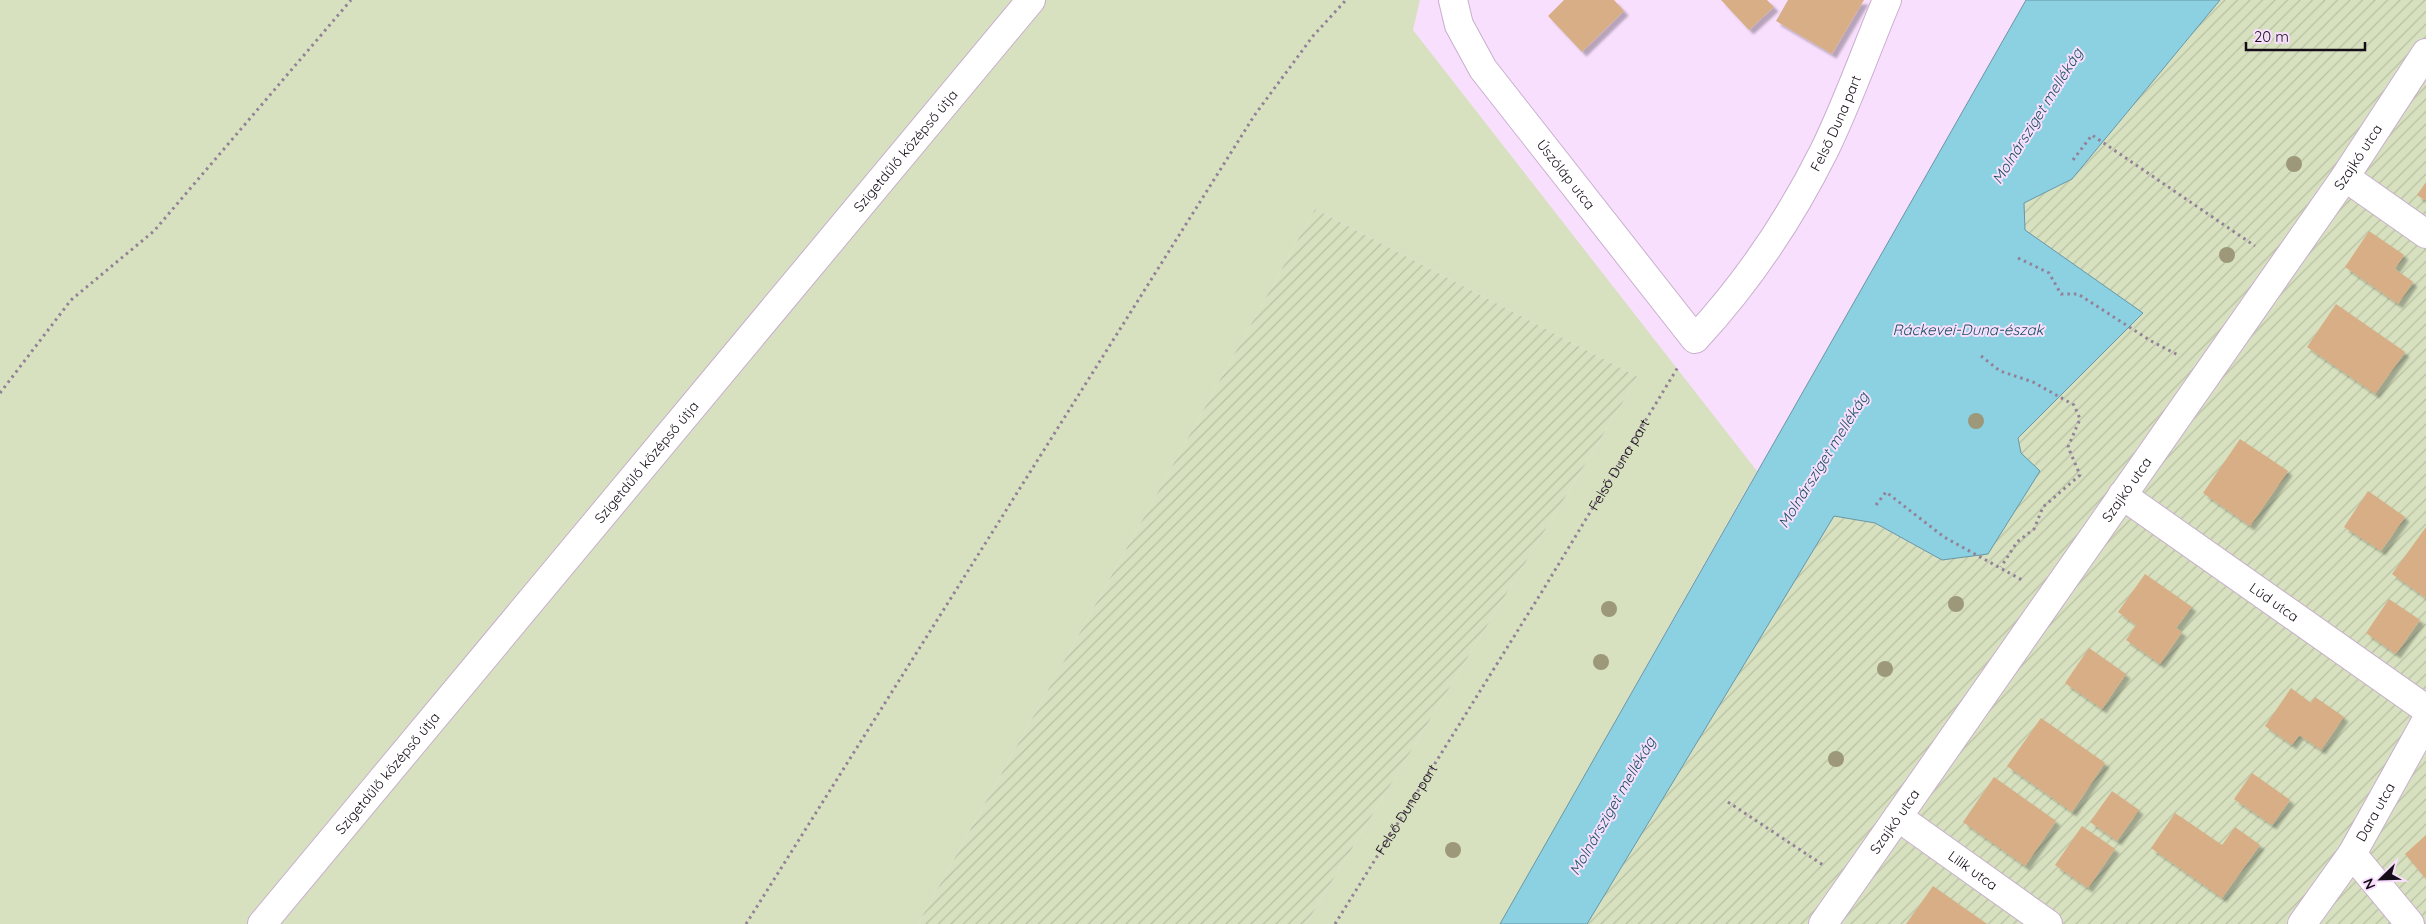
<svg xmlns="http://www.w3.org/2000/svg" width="2426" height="924" font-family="Quicksand,sans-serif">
	<defs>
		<pattern id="garden-furrows" width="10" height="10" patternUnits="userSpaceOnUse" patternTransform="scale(1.25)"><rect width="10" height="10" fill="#d7e1bf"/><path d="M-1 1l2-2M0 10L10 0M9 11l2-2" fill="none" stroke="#b8c0a3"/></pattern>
		<filter id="shadow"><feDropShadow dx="4.5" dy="4.5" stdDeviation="1" flood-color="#0004"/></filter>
	</defs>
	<rect width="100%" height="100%" fill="#f9dffe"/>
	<polygon fill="#d7e1bf" points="0,0 1420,0 1413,30 1757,471 1500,924 1306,924 1638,377 1315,209 918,924 0,924"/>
	<g fill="url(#garden-furrows)">
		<polygon points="2220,0 2426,0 2426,924 1587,924 1834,516 1874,523 1942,560 2021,453 2018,438 2142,313 2025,230 2024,203 2072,179"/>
		<polygon points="1315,209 1638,377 1306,924 918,924"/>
	</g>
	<polygon fill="#8cd1e1" stroke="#6896a4" points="2026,0 2220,0 2072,179 2024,203 2025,230 2143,313 2018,438 2021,453 2040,471 1988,554 1942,560 1875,523 1834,516 1587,924 1500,924"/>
	<g fill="#d7ae86" filter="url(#shadow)">
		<polygon points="1564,0 1614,0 1624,11 1582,52 1548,16"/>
		<polygon points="1721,0 1767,0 1774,7 1749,30"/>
		<polygon points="1788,0 1864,0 1832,54 1776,21"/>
		<polygon points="2426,182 2426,201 2417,195"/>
		<polygon points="2369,231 2404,255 2395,269 2413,282 2398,304 2345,267"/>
		<polygon points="2336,304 2405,352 2375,394 2307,347"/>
		<polygon points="2240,439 2288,471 2250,526 2203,493"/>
		<polygon points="2368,491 2405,517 2381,551 2344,527"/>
		<polygon points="2426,527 2426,598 2392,574"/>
		<polygon points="2145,574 2192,607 2176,628 2182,632 2160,664 2126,640 2136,625 2118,612"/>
		<polygon points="2389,599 2420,620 2396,654 2366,633"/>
		<polygon points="2089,648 2126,674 2102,709 2065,683"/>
		<polygon points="2291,688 2311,703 2315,697 2344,717 2321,750 2299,735 2292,745 2265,726"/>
		<polygon points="2041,718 2105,763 2072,812 2007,766"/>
		<polygon points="2252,773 2290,800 2272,825 2234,799"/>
		<polygon points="1994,777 2056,821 2025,866 1963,822"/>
		<polygon points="2112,791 2139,810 2117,841 2090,822"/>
		<polygon points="2175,813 2222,845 2235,827 2260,845 2222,898 2151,848"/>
		<polygon points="2082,826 2115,849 2088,888 2055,865"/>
		<polygon points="2426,835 2426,879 2405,854"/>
		<polygon points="1933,886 1987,924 1906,924"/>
	</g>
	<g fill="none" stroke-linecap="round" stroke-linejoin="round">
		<defs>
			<g id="minor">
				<path id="s2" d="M1453,0L1459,25L1483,69L1695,339C1746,284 1790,219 1824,151C1848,102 1866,50 1887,0"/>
				<polyline points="2345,177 2426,234"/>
				<path id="s3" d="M2122,495L2426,709"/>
				<path id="s4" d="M1898,817L2048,924"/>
				<polyline points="2352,854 2410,924"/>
				<path id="s5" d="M262,924L1031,0"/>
				<path id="s6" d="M1823,924L2345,177L2426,53"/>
				<path id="s7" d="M2302,924L2352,854L2426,721"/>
			</g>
		</defs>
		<use href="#minor" stroke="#c8afcd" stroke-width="30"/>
		<g stroke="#938197" stroke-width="3" stroke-dasharray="2.5 4" stroke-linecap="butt">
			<polyline points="2073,160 2092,135 2255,246"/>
			<polyline points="2018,258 2049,273 2061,294 2078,294 2151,341 2178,355"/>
			<polyline points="1981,356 2000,371 2033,382 2074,405 2080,419 2068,447 2080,475 2043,507 2034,529 2017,542 2001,567"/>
			<polyline points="0,393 71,300 154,231 351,0"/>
			<polyline points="1876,505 1886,492 1944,537 2022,580"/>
			<polyline points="1728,802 1823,865"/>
			<polyline points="746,924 1254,116 1313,36 1346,0"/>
			<path id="s1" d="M1335,924L1543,590L1678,367"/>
		</g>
		<use href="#minor" stroke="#fff" stroke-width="28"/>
	</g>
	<g fill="#9c9879">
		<circle cx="2294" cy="164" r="8"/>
		<circle cx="2227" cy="255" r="8"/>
		<circle cx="1976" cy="421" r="8"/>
		<circle cx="1956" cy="604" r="8"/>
		<circle cx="1609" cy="609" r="8"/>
		<circle cx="1601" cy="662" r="8"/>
		<circle cx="1885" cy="669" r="8"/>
		<circle cx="1836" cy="759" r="8"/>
		<circle cx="1453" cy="850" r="8"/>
	</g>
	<g text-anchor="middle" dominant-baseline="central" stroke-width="4" stroke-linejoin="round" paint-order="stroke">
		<g font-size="14" fill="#150d17" stroke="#f9dffe">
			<text stroke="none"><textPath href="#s2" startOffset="678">Felső Duna part</textPath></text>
			<text stroke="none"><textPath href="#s5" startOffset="1006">Szigetdűlő középső útja</textPath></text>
			<text stroke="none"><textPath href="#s6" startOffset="935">Szajkó utca</textPath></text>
			<text stroke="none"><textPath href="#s2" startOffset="210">Úszóláp utca</textPath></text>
			<text stroke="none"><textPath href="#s5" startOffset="601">Szigetdűlő középső útja</textPath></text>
			<text stroke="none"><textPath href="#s1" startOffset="540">Felső Duna part</textPath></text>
			<text stroke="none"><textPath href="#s6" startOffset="530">Szajkó utca</textPath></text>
			<text stroke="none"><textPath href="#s3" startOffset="186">Lúd utca</textPath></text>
			<text stroke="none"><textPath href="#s5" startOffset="196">Szigetdűlő középső útja</textPath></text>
			<text stroke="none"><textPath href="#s1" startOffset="135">Felső Duna part</textPath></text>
			<text stroke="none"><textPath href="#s7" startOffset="134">Dara utca</textPath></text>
			<text stroke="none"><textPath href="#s6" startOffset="125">Szajkó utca</textPath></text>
			<text stroke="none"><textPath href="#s4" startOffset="92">Lilik utca</textPath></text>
		</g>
		<g font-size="15" font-style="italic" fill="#15505c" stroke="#f9dffe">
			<text transform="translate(2037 116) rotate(-58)">Molnársziget mellékág</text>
			<text x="1968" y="329">Ráckevei-Duna-észak</text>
			<text transform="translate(1823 460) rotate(-58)">Molnársziget mellékág</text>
			<text transform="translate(1612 806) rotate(-60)">Molnársziget mellékág</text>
		</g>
	</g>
	<g transform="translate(2381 879) rotate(247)" stroke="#f9dffe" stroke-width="4" paint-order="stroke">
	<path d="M0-4L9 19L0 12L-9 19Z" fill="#150d17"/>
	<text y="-8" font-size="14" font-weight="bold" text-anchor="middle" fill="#150d17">N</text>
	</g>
	<path d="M2246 42v8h119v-8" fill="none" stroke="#150d17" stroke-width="2.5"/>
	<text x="2254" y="42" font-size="15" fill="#150d17" stroke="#f9dffe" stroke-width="4" paint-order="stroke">20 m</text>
</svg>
